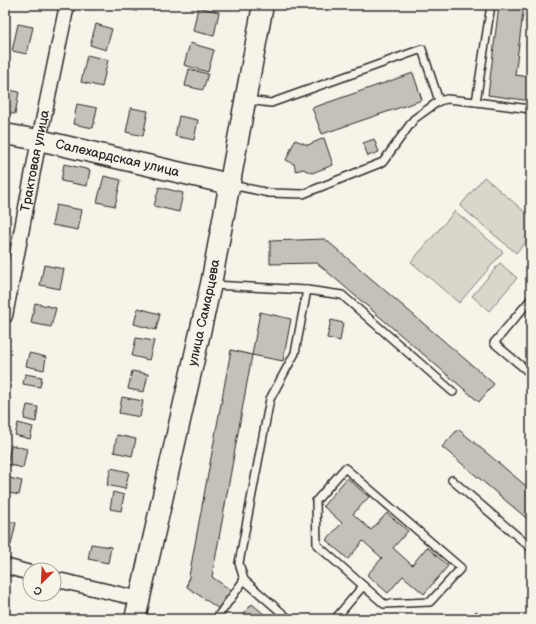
<svg xmlns="http://www.w3.org/2000/svg" width="536" height="624" font-family="'Balsamiq Sans',sans-serif">
	<rect width="100%" height="100%" fill="#f7f3e8"/>
	<filter id="ink" filterUnits="userSpaceOnUse"><feTurbulence type="fractalNoise" baseFrequency=".025" numOctaves="2"/><feDisplacementMap in="SourceGraphic" scale="8" xChannelSelector="R" yChannelSelector="G"/><feConvolveMatrix kernelMatrix="1 2 1 2 8 2 1 2 1" color-interpolation-filters="sRGB"/></filter>
	<g filter="url(#ink)">
		<g fill="#dad6cc" stroke="#82807c">
			<polygon points="484,177 531,217 531,236 516,253 460,206"/>
			<polygon points="455,211 503,252 459,303 411,262"/>
			<polygon points="500,263 517,278 489,311 472,296"/>
		</g>
		<g fill="#c4c1b9" stroke="#2b2b2b">
			<polygon points="116,5 138,5 137,11 116,7"/>
			<polygon points="499,5 524,5 515,75 531,77 531,101 488,95"/>
			<polygon points="198,7 219,12 214,36 193,31"/>
			<polygon points="18,24 33,27 27,54 12,51"/>
			<polygon points="96,24 112,29 106,50 90,45"/>
			<polygon points="190,43 214,50 208,72 184,65"/>
			<polygon points="87,55 108,60 102,87 81,82"/>
			<polygon points="189,69 208,74 203,90 185,86"/>
			<polygon points="413,73 422,100 322,134 312,108"/>
			<polygon points="5,89 19,92 15,114 5,112"/>
			<polygon points="77,104 97,108 93,128 73,124"/>
			<polygon points="131,108 148,111 143,136 126,132"/>
			<polygon points="179,116 198,120 194,140 175,136"/>
			<polygon points="324,138 333,165 312,173 303,169 296,171 294,164 286,160 295,140 308,145"/>
			<polygon points="374,139 379,152 368,156 363,143"/>
			<polygon points="64,164 90,170 87,186 61,181"/>
			<polygon points="104,176 121,180 115,206 97,202"/>
			<polygon points="159,187 183,193 179,212 154,206"/>
			<polygon points="56,205 82,210 78,230 52,225"/>
			<polygon points="325,239 494,384 479,402 317,263 270,264 270,241"/>
			<polygon points="44,265 64,269 60,289 40,285"/>
			<polygon points="35,303 56,308 51,327 31,323"/>
			<polygon points="138,308 160,314 156,330 134,324"/>
			<polygon points="260,312 291,319 283,361 252,355"/>
			<polygon points="331,320 343,323 340,341 327,338"/>
			<polygon points="136,338 154,341 149,360 132,356"/>
			<polygon points="231,350 252,355 212,577 232,591 219,609 187,587"/>
			<polygon points="29,353 46,357 44,370 26,366"/>
			<polygon points="132,371 148,374 144,392 128,389"/>
			<polygon points="25,374 42,377 40,387 23,384"/>
			<polygon points="122,397 143,401 140,417 119,413"/>
			<polygon points="27,405 38,407 36,422 24,419"/>
			<polygon points="18,423 33,427 30,439 15,435"/>
			<polygon points="458,429 531,490 531,522 442,447"/>
			<polygon points="117,435 136,439 132,456 114,452"/>
			<polygon points="11,445 27,449 23,468 7,464"/>
			<polygon points="111,468 129,472 125,489 107,485"/>
			<polygon points="5,477 22,481 19,495 5,492"/>
			<polygon points="347,478 369,497 353,514 371,530 387,513 408,531 393,548 412,565 427,547 448,566 424,594 403,576 388,593 367,575 382,558 363,541 348,559 326,540 342,523 323,506"/>
			<polygon points="113,492 124,495 121,511 110,509"/>
			<polygon points="5,520 16,523 11,545 5,543"/>
			<polygon points="91,544 111,547 108,563 88,559"/>
			<polygon points="252,604 270,619 239,619"/>
			<polygon points="476,611 483,617 481,619 469,619"/>
		</g>
		<g fill="none" stroke-linecap="round" stroke-linejoin="round">
			<defs>
				<g id="lane">
					<polyline points="247,100 271,103 422,49 439,101"/>
					<polyline points="476,102 530,109"/>
					<polyline points="232,185 269,193 303,194 383,162 414,119 439,101 447,99 476,102 491,5"/>
					<polyline points="212,285 307,290 342,295 453,392"/>
					<polyline points="531,299 494,343 531,374"/>
					<polygon points="345,468 461,568 430,602 384,604 317,545 316,501"/>
					<polyline points="452,480 531,548"/>
					<polyline points="216,619 244,580"/>
					<polyline points="289,619 244,580 239,563 270,399 295,353 307,290"/>
					<polyline points="335,619 363,586"/>
				</g>
				<g id="street">
					<path id="s1" d="M5,316L39,140L67,5"/>
					<polyline points="5,566 30,573"/>
					<polyline points="54,579 140,599"/>
				</g>
				<g id="secondary">
					<path id="s2" d="M5,134L39,140L229,184"/>
					<path id="s3" d="M135,619L211,284L263,5"/>
				</g>
			</defs>
			<use href="#lane" stroke="#2b2b2b" stroke-width="10"/>
			<use href="#street" stroke="#2b2b2b" stroke-width="17"/>
			<use href="#secondary" stroke="#2b2b2b" stroke-width="23"/>
			<use href="#lane" stroke="#f7f3e8" stroke-width="7"/>
			<use href="#street" stroke="#f7f3e8" stroke-width="14"/>
			<use href="#secondary" stroke="#f7f3e8" stroke-width="20"/>
		</g>
	</g>
	<g text-anchor="middle" dominant-baseline="central" stroke-width="3" stroke-linejoin="round" paint-order="stroke">
		<g font-size="13" fill="#2b2b2b" stroke="#f7f3e8">
			<text stroke="none"><textPath href="#s2" startOffset="115">Салехардская улица</textPath></text>
			<text stroke="none"><textPath href="#s1" startOffset="158">Трактовая улица</textPath></text>
			<text stroke="none"><textPath href="#s3" startOffset="314">улица Самарцева</textPath></text>
		</g>
	</g>
	<rect width="536" height="624" fill="none" stroke="#f7f3e8" stroke-width="20"/>
	<rect x="10" y="10" width="516" height="604" fill="none" stroke="#2b2b2b" stroke-width="1.5" filter="url(#ink)"/>
	<g transform="translate(42 582) rotate(204)"><circle r="19" fill="#f7f3e8" stroke="#a5a39c"/>
	<path d="M0-3L7 15L0 10L-7 15Z" fill="#c8321e"/>
	<text y="-6" font-size="11" font-weight="bold" text-anchor="middle" fill="#2b2b2b">С</text>
	</g>
</svg>
